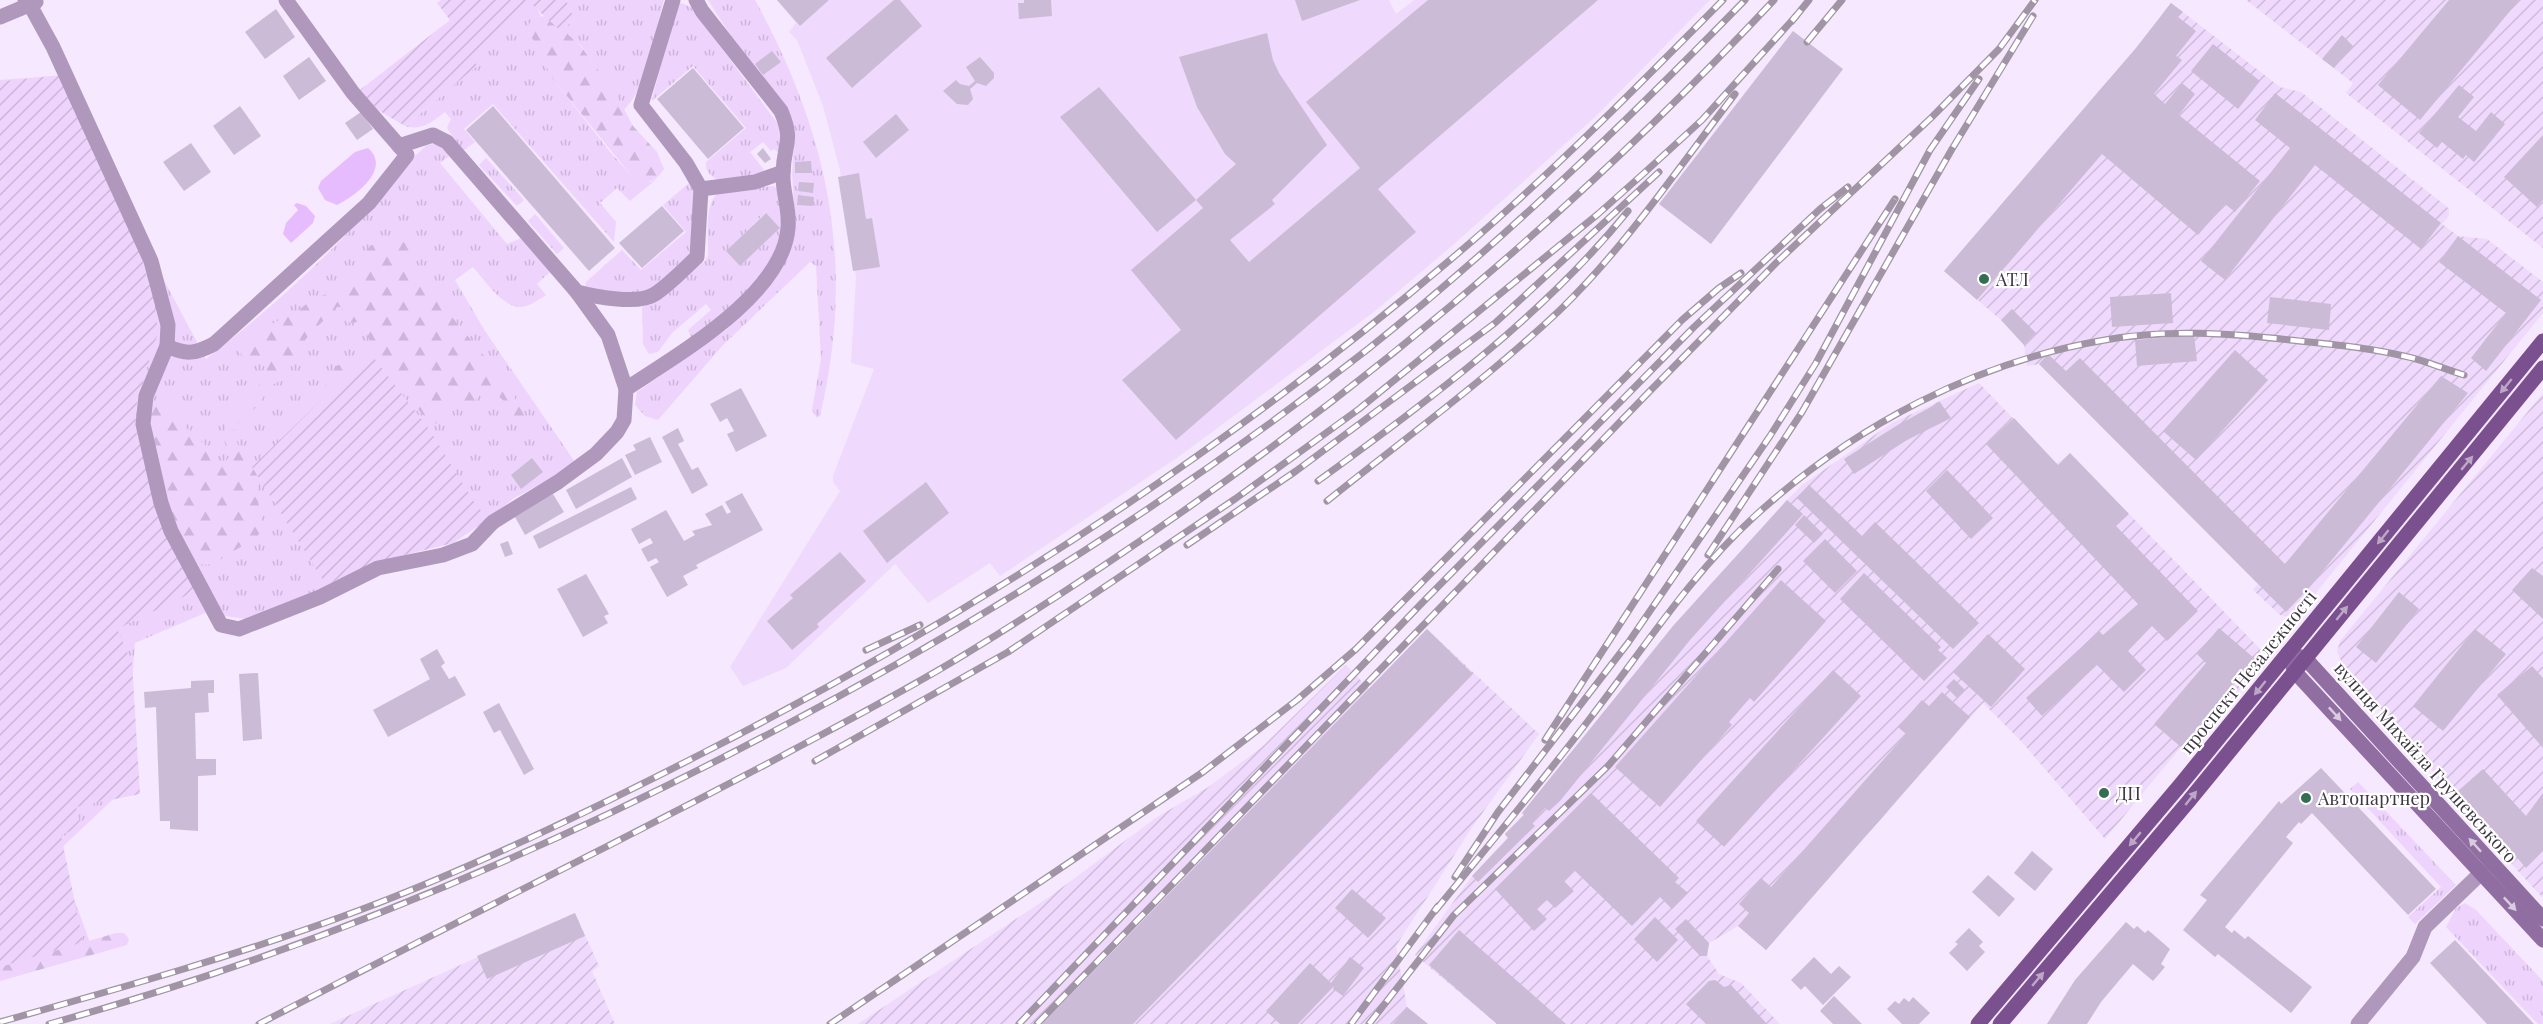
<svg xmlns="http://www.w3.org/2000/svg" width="2543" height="1024" font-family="'Playfair Display',serif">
	<defs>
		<pattern id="industrial-furrows" width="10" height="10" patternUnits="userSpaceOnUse" patternTransform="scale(1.5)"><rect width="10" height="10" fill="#efd9fc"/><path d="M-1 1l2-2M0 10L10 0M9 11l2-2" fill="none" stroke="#cebbd9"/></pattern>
		<pattern id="grass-tufts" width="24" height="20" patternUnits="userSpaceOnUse" patternTransform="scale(1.5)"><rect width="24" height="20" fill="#eed3fd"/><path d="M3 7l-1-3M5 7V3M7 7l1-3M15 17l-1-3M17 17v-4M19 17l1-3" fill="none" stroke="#cdb6da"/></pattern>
		<pattern id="forest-firs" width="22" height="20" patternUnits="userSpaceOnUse" patternTransform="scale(1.5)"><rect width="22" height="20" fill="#eed3fd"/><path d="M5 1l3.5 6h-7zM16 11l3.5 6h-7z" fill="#cdb6da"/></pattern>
		<pattern id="garden-furrows" width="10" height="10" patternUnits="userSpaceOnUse" patternTransform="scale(1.5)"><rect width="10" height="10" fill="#eed3fd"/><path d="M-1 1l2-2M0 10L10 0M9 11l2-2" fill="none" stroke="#cdb6da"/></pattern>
	</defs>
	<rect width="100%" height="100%" fill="#f6e8fe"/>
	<polygon fill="#efd9fc" points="777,0 1389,0 1396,14 1414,0 1710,0 1595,117 1453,245 1375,311 1181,455 1000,576 990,563 928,603 895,564 786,668 743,686 730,667 840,491 833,482 833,476 874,369 851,363 856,277 840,170 823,106 797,40 789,32 796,23"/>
	<g fill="url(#industrial-furrows)">
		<polygon points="2246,0 2543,0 2543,248 2346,93 2353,83"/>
		<polygon points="2171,3 2280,87 2301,92 2446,206 2449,209 2449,216 2442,224 2458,236 2487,239 2543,282 2543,313 2302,610 2291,617 2280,615 2253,590 2258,584 2057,381 2039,364 2027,366 2024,345 2001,320 1944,271 2136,48"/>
		<polygon points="1979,383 2057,464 2070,453 2262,651 2259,667 2187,753 2180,748 2105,839 2021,741 1983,703 1766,950 1738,926 1709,943 1707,956 1719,974 1741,983 1780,1024 1497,1024 1415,955 1472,876 1507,838 1505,834 1523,815 1522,813 1673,626 1787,500 1802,485 1892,423"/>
		<polygon points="2543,393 2543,898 2451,799 2413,742 2348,675 2337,652 2340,641"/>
		<polygon points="1427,629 1539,734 1471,829 1396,946 1407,1007 1428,1024 858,1024 1052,895 1157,817 1207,788 1262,747 1346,665 1369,689"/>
		<polygon points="575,913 599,966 592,971 615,1024 330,1024"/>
	</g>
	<g fill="url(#grass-tufts)" fill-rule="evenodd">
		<path d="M566,0H664C654,35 650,83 624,110L581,45L560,30L575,20Z"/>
		<path d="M708,0H755C829,135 856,264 820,416L817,418L812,410L821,359L816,266L810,262L723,345L658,420L645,416L635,405L637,392L726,330L768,284L795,220L792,173L795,129L782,101L729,33Z"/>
		<path d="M533,3L541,16L533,18L529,32L553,79L610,152L631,175L651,182L658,178L630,201L617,188L600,203L616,222L614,242L493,104L464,129L475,142L463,151L447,128L451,119L445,112C432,122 422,131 405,126L477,66L471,56L508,28L506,25Z"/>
		<path d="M681,3L691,7L781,128L779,153L774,149L771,151L763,142L750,152L764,170L755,177L719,180C711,177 705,171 706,162L746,128L693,66L653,100L652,99L677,5Z"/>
		<path d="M55,76L206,359C281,302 358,229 416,155L427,145L438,144L451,155L440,163L507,244L522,238L551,271L537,284L546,295C538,300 529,307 520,307C502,307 484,279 473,267L455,280L485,331L577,465L514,498L489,519L276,610L246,619L205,613L135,643L124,789L57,852L92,948L0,965V80Z"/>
		<polygon points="486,158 524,200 517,206 479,165"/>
		<polygon points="689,183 695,192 690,258 645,294 599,291 585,288 586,282 622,250 641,270 686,232 663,205"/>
		<path d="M774,186L778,189C779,202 784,218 781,231C774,272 728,314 696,338L691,337L688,330L711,310L706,304L672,333L658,352L649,354L643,344L642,307L664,296L705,261L708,256C709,239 703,203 719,192ZM765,213L780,228L740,266L727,251Z"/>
		<polygon points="535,214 564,248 557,254 528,221"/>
		<polygon points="2358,782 2456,885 2415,924 2408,917 2441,887 2350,789"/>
		<polygon points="2465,903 2476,910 2543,981 2543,1024 2538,1024 2446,927 2456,908"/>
	</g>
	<g fill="url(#forest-firs)">
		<path d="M541,16L549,18L580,45L617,96L633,126L657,152L664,169C654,184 645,185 631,175L553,79L529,32V24L533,18Z"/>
		<path d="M386,238L408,243C413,258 406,269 415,282L434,283L446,310L501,376L530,423L529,428L521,431C514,414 506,396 486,390L480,392C467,416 466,405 447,400L443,404L440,420L435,424L431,422C414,408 407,392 394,374C378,350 371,352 363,321L350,323L346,321L341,307H337L308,336L295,355L287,377L268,387L260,404L234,426C234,440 242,457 255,464L272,451L301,412L316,402L336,366L341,364L346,372L342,388C326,405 264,465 259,482C253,501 267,518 258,536L213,564L203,565L194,560L173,524L164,475L148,421L153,401L164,399L177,412L186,428L206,446L215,467L222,466L229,457L223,436L228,419L253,396L267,371L262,363L244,358L240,352L241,345L262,329L300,309L313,299L337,290L356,278L360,275L364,255L370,246Z"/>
		<polygon points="116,933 124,933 129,939 127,945 0,981 0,967"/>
	</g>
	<g fill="url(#garden-furrows)">
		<path d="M441,0H566L575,20L560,30C550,21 541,14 532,4L507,25L508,28L472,56L477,66L405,126L378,110L360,90L450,20L437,3Z"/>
		<polygon points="62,75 136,239 153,296 158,330 135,410 137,437 195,591 117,629 132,663 140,794 76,807 81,827 61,835 83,942 0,967 0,84 5,81"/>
		<polygon points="370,353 429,429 476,505 489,519 453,543 376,562 326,585 252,467"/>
	</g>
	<g fill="#e7bcfe">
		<path d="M368,148C392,169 355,196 337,205L325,200L318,188L321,181L355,152Z"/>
		<polygon points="297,203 306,206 315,216 313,223 291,243 283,234 286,223 298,210 294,205"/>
	</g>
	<g fill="#ccbbd6">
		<polygon points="777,0 829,0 800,26"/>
		<polygon points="894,0 900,0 922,26 852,88 826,58"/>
		<polygon points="1024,0 1051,0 1052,16 1019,19 1018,3 1024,3"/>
		<polygon points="1295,0 1360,0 1302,21"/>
		<polygon points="1428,0 1598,0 1378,189 1416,232 1176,440 1122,380 1181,330 1131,270 1203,208 1196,200 1157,232 1060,117 1099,87 1196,200 1236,164 1225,154 1197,107 1179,57 1267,33 1273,60 1279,73 1327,145 1272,200 1275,204 1230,240 1249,262 1360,168 1306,102"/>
		<polygon points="2449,0 2519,0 2420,120 2378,85"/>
		<polygon points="2171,3 2183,12 2178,17 2196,31 2176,56 2182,60 2154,94 2165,104 2182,83 2195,94 2179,115 2260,181 2235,212 2225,204 2198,235 2102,154 1977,300 1944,271 2136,48"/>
		<polygon points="276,9 295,37 265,59 245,32"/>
		<polygon points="1793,31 1843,69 1711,244 1659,204"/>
		<polygon points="2342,35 2353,46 2334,68 2322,59"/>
		<polygon points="2213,44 2260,81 2238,109 2191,71"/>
		<polygon points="772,51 781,62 763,75 755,64"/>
		<polygon points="309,57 326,81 299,100 283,76"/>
		<polygon points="980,57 994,73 994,78 986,86 977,83 970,89 973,99 968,105 957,104 943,91 956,80 960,84 969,86 975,81 966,67"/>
		<polygon points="693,68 744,128 708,159 657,99"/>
		<polygon points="2459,85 2474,97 2458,117 2476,131 2491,112 2505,124 2474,162 2466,155 2463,159 2442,142 2437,148 2419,133"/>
		<polygon points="2275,93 2441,223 2421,249 2315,165 2225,280 2201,261 2290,148 2255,120"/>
		<polygon points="240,106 261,136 234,155 213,126"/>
		<polygon points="493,106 615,248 589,271 466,130"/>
		<polygon points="361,112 373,129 357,140 345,123"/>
		<polygon points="896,114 909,130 876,158 863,142"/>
		<polygon points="2543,135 2543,200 2537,207 2504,177"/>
		<polygon points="191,143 211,172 184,191 163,162"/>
		<polygon points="763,148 771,159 765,163 757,154"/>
		<polygon points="811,161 812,173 795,173 795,162"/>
		<polygon points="859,173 866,219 872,218 880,267 853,271 838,177"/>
		<polygon points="799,182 814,183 813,193 798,191"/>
		<polygon points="798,195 814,197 813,206 797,205"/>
		<polygon points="662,206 684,231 642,268 619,243"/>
		<polygon points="766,213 780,228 740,266 726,251"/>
		<polygon points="2458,236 2541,300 2486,371 2471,358 2506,313 2439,262"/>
		<polygon points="2171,293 2173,323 2112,327 2110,297"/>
		<polygon points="2270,297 2331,304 2329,330 2267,323"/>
		<polygon points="2012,309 2036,333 2024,345 2001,320"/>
		<polygon points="2194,335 2197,361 2137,366 2135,340"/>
		<polygon points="2235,350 2268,380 2196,460 2163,431"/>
		<polygon points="2046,356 2050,356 2066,371 2080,358 2285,564 2441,376 2468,393 2309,588 2286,612 2039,364"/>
		<polygon points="741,388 767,436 736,452 727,434 734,431 727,418 720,422 710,404"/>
		<polygon points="1940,402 1951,418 1907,440 1854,474 1844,459 1896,426"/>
		<polygon points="2014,418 2058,465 2070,453 2129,514 2116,526 2198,611 2167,641 2152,626 2128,651 2146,670 2124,692 2097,665 2042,716 2026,698 2099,631 2103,635 2138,604 1986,444"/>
		<polygon points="678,428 684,441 678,444 692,470 698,467 708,485 692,494 662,437"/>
		<polygon points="650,437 662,462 635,475 625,455 636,450 633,445"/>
		<polygon points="532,458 543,472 521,489 511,475"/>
		<polygon points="622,458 632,477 576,509 566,490"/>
		<polygon points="1947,470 1993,518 1971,539 1926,491"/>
		<polygon points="926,482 949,513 887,563 863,531"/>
		<polygon points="1809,485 1862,536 1875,522 1979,623 1953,649 1797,498"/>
		<polygon points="631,487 637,499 539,549 533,536"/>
		<polygon points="742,493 763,530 696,565 698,568 683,576 688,585 667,597 650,567 659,562 656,558 648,562 641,549 653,543 650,538 639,544 631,529 666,510 684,541 695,535 692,531 712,525 705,514 722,505 727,514 731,512 725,502"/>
		<polygon points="553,494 564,512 525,535 515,517"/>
		<polygon points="1787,500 1803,514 1690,640 1560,801 1549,811 1545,808 1532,823 1535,826 1478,882 1472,876 1508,838 1505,834 1524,815 1522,813 1673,626"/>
		<polygon points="1804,515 1823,534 1814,543 1795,525"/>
		<polygon points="1825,539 1857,571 1835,593 1803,561"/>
		<polygon points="508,541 513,554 505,557 500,544"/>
		<polygon points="840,552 866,581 817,624 819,627 792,650 767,621 793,598 790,595"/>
		<polygon points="2532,568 2543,576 2543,619 2512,590"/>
		<polygon points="1864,573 1941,647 1938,650 1947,658 1924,681 1840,599"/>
		<polygon points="586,574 609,614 604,616 608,623 583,637 557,589"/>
		<polygon points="1781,580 1826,621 1754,702 1750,698 1729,722 1732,725 1660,807 1615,767"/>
		<polygon points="2399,592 2419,609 2376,663 2356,647"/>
		<polygon points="2219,628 2255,659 2181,747 2154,724 2206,663 2197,654"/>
		<polygon points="1427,629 1473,674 1133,1024 1042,1024"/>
		<polygon points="2475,629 2506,654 2443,731 2413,706"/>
		<polygon points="1988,634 2025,669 1991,707 1953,672"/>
		<polygon points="437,649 445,663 441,666 449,679 455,676 466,695 388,737 373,710 430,679 420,659"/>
		<polygon points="2532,666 2543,678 2543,748 2497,695"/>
		<polygon points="1833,670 1861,696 1724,847 1696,821"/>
		<polygon points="258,673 262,739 243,741 239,674"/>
		<polygon points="1954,679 1965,690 1957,698 1946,687"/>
		<polygon points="214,680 214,693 208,693 209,712 195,713 196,759 216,759 216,775 198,776 198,831 170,829 170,821 160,821 156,707 145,708 144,692 191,688 191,681"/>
		<polygon points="1942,692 1970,717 1766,950 1738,926 1749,913 1739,904 1761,878 1771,887 1906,734 1898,727 1922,700 1929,706"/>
		<polygon points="499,703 534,769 524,775 500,730 494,733 483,712"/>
		<polygon points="2321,768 2436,889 2408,915 2312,813 2301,824 2299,822 2286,837 2293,843 2225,927 2232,933 2234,930 2245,939 2248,936 2312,987 2291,1013 2218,954 2215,957 2183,930 2207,900 2200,895 2279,801 2281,804"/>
		<polygon points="2483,769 2526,816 2543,793 2543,851 2526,868 2458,791"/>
		<polygon points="1591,793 1679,878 1675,882 1688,893 1672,909 1660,897 1632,926 1574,870 1564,881 1574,891 1555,908 1547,900 1537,909 1547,919 1534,931 1495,889"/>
		<polygon points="2032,851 2053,869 2035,891 2014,873"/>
		<polygon points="1988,875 2015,899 1999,917 1972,892"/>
		<polygon points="1352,889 1386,918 1368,938 1335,908"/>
		<polygon points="575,913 585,936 487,979 477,956"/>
		<polygon points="1655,917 1678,940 1657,962 1634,939"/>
		<polygon points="1686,919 1709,943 1707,956 1700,956 1675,929"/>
		<polygon points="2126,922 2134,929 2137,926 2145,933 2148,930 2170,949 2161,964 2165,967 2153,981 2133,964 2101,1002 2087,1024 2047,1024 2075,980"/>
		<polygon points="1969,928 1983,942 1979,946 1985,952 1967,971 1949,953 1958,944 1955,942"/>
		<polygon points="1459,930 1566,1024 1497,1024 1429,965"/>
		<polygon points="2455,940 2534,1024 2487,1024 2430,963"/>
		<polygon points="1350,957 1364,968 1343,996 1333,989 1334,986 1298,1024 1280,1024 1266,1011 1310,963 1331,983"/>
		<polygon points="1814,957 1831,974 1839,966 1851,977 1823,1005 1805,986 1801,990 1791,980"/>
		<polygon points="1715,980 1724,987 1731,985 1767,1024 1706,1024 1686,1004 1709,981"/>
		<polygon points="1834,996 1862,1024 1833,1024 1820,1011"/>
		<polygon points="1913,997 1930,1013 1919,1024 1902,1024 1887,1009 1895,1001 1899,1004 1904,998 1909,1002"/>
		<polygon points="1407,1007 1428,1024 1393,1024"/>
	</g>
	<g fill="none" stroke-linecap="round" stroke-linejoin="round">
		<g stroke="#af98bc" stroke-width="15">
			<path d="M25,0L30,5L53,47L151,261L168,325L167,346L146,396L143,424L161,503L171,531L221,625L239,629L320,597L378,568L443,555L472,544L493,522L558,482L596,454L617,432L624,420L626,389C677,355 783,295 788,228C790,209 782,191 783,173C784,142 794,142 781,111L702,11L696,0"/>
			<polyline points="0,17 36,2"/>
			<path d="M399,146L433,135L447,142L577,292C596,297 639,305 655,294C670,284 684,269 697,257L701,189L686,163L641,105L673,0"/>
			<polyline points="701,189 755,182 783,172"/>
			<polyline points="577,292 608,335 626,389"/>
			<path d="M167,346C186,355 195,354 214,344L369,203L407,155L353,93L286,0"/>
			<polyline points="2358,1024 2413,957 2425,927 2481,873"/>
		</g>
		<g stroke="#906ea2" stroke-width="15">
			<polyline points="2288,653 2295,672 2543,940"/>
			<polyline points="2293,655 2305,658 2543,919"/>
		</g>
		<g stroke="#7a508e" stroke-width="15">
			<polyline points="1978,1024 2181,784 2543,341"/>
			<polyline points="2000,1024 2188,802 2543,368"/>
		</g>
		<defs>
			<g id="rail">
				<polyline points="1792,21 1809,0"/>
				<polyline points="1807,42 1842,0"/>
				<path d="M1318,481C1430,399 1540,319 1628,211"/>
				<path d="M1327,501C1405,438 1487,379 1560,310C1626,246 1679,167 1735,94"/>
				<polyline points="1187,545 1296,471 1495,323 1659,172"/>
				<polyline points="1708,555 1802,412 1952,149 2033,16"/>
				<polyline points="866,650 920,625"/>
				<polyline points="1545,740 1895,199"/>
				<polyline points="815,761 1008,652 1235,499 1359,409 1598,214 1643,174 1702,120 1796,16"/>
				<polyline points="1455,877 1498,812 1628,643 1770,436 1816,363 1930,150 1979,79"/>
				<path d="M1435,911C1487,847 1541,783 1591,717C1644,648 1692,573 1756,515C1854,426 1975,362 2105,340C2166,329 2229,333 2290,340C2328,344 2366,347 2404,356C2424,360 2444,369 2464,375"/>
				<path d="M0,1022C121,988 242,954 360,910C475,867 594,809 703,753C969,617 1222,454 1450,260C1546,179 1635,89 1723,0"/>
				<path d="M49,1024C302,954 543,853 776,730C984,621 1183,494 1368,349C1502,242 1625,123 1745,0"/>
				<path d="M259,1024C431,934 606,849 778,758C843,723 909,689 972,650C1266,469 1538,252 1774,0"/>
				<polyline points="830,1024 1203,772 1297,700 1356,649 1682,320 1719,288 1741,273"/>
				<polyline points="1019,1024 1420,605 1694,327 1820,209 1848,187"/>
				<polyline points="1037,1024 1648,393 1777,262 1932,117 1999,49 2035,0"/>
				<polyline points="1351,1024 1438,906"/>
				<polyline points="1369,1024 1454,915 1608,766 1778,569"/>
			</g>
		</defs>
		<use href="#rail" stroke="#a094a5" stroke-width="7"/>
		<use href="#rail" stroke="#fff" stroke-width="4.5" stroke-dasharray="14" stroke-linecap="butt"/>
	</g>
	<defs><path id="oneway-solid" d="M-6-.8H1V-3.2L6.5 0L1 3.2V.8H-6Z" transform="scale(1.5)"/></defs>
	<g fill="#bca8c6">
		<use href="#oneway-solid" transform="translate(2506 386) rotate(129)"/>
		<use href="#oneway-solid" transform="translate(2467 463) rotate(-50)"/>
		<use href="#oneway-solid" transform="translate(2383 537) rotate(129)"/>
		<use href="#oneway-solid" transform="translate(2342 613) rotate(-51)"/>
		<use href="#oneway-solid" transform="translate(2260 688) rotate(129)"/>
		<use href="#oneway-solid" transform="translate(2191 798) rotate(-51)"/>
		<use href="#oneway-solid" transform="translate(2135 839) rotate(130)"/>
		<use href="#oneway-solid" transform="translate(2038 979) rotate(-50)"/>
	</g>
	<g fill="#d8ccde">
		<use href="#oneway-solid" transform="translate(2335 714) rotate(47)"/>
		<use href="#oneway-solid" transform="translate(2475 845) rotate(-132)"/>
		<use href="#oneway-solid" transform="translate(2510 904) rotate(47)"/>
	</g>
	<g fill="#346c54" stroke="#fff" stroke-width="2">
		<circle cx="1984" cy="279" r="6"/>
		<circle cx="2104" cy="793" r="6"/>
		<circle cx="2306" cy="798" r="6"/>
	</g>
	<g text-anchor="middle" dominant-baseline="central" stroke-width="4.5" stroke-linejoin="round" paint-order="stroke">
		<g font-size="18" fill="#3f3742" stroke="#fff" text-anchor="start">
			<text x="1996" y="279">АТЛ</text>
			<text x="2116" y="793">ДП</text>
			<text x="2318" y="798">Автопартнер</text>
		</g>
		<g font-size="18" fill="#3f3742" stroke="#fff">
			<text transform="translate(2248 672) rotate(-51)">проспект Незалежності</text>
			<text transform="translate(2426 762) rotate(48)">вулиця Михайла Грушевського</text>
		</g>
	</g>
</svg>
